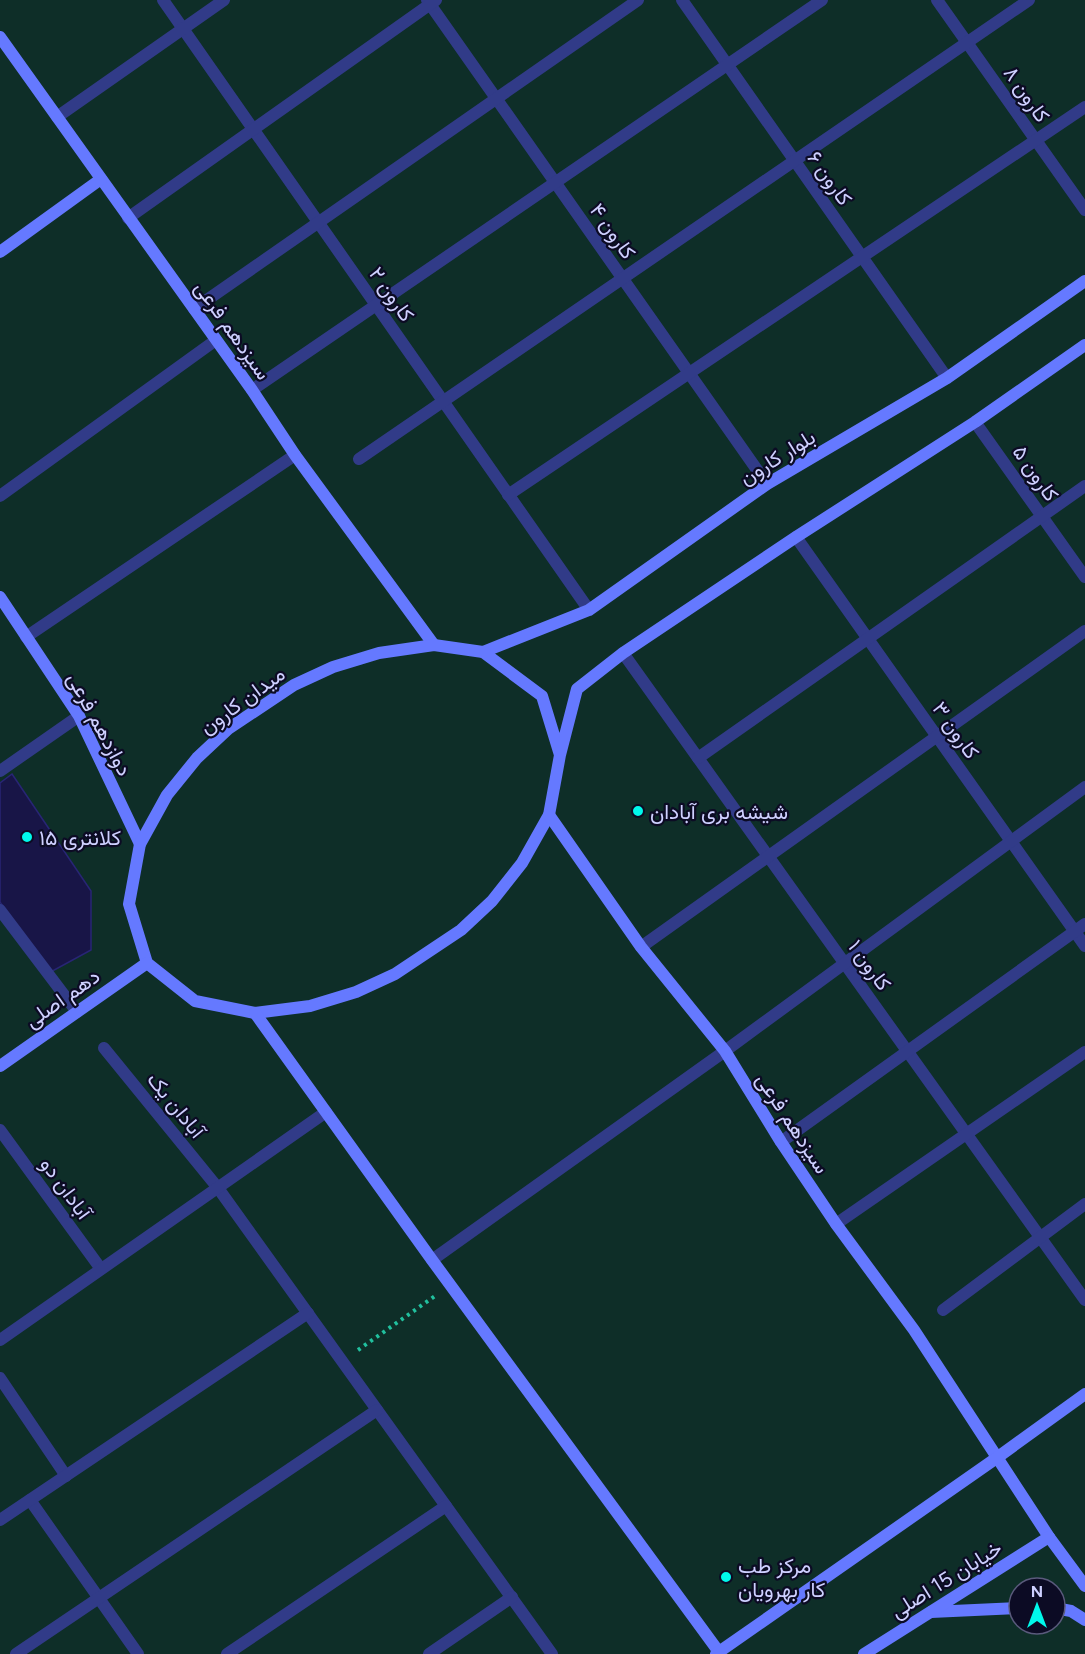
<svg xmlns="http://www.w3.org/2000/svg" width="1085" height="1654" font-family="Figtree,Vazirmatn,sans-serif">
	<rect width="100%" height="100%" fill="#0c0b24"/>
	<path fill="#0e2e28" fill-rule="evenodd" d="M0,0H1085V1654H0ZM1019,1588H1055V1624H1019Z"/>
	<polygon fill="#181547" stroke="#282575" stroke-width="1.5" points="12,774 91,891 91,950 47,974 0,902 0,783"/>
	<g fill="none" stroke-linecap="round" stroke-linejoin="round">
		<polyline stroke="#21c09e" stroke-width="4" stroke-dasharray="3 4.5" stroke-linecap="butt" points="358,1350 435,1296"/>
		<g stroke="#313b88" stroke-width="12">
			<polyline points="163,0 589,610"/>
			<polyline points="427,0 767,484"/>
			<polyline points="682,0 947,378"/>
			<polyline points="937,0 1085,210"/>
			<polyline points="57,117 224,0"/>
			<polyline points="128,218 436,0"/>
			<polyline points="194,309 638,0"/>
			<polyline points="252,390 822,0"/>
			<polyline points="975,422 1085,577"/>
			<polyline points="359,459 1029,0"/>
			<polyline points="508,495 1085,107"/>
			<polyline points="0,496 216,340"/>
			<polyline points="796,537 1085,946"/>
			<polyline points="26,637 295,455"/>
			<polyline points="623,653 1085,1300"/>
			<polyline points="698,758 1085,486"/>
			<polyline points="0,771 79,716"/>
			<polyline points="0,910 77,1012"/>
			<polyline points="641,947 1085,631"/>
			<polyline points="104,1048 218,1188 552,1654"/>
			<polyline points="0,1130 101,1269"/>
			<polyline points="781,1142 1085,924"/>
			<polyline points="836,1224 1085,1052"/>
			<polyline points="432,1260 725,1051 1085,787"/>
			<polyline points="943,1310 1085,1204"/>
			<polyline points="0,1340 326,1112"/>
			<polyline points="0,1378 66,1476"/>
			<polyline points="30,1500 138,1654"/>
			<polyline points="0,1520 308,1313"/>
			<polyline points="16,1654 377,1410"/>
			<polyline points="227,1654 446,1506"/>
			<polyline points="429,1654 512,1597"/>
		</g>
		<g stroke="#6579ff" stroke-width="12">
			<polyline points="0,37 252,390 295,455 434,645"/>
			<polyline points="0,252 101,179"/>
			<polyline points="0,597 79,716 140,844"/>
			<polyline points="483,652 589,610 767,484 947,378 1085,281"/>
			<polyline points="560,755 542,696 483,652 434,645 379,653 333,667 294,685 228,729 197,758 167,795 140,844 129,904 147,963 195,1001 255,1013 310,1006 356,992 395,974 461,930 492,901 522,863 549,815 560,755 577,689 623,653 796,537 975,422 1085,345"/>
			<polyline points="549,815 641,947 725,1051 781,1142 836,1224 914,1330 1049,1537 1085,1586"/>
			<polyline points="255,1013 432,1260 719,1652"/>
			<polyline points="0,1066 147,963"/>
			<polyline points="1055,1608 1071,1611 1085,1620"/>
			<polyline points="931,1612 1019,1608"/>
			<polyline points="716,1654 998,1457 1085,1394"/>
			<polyline points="864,1654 1049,1537"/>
		</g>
	</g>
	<g fill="#00f9eb" stroke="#0c0b24" stroke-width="2">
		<circle cx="638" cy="811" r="6"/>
		<circle cx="27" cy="837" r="6"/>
		<circle cx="726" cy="1577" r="6"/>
	</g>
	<g text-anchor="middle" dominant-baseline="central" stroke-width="4.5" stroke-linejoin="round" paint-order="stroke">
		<g font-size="21" fill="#ced0ff" stroke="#0c0b24">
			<text transform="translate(1027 94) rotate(55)">کارون ۸</text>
			<text transform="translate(830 178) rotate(55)">کارون ۶</text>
			<text transform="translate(613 231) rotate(55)">کارون ۴</text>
			<text transform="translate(392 294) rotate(55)">کارون ۲</text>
			<text transform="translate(233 330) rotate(55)">سیزدهم فرعی</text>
			<text transform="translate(777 457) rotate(-32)">بلوار کارون</text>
			<text transform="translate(1036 473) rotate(55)">کارون ۵</text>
			<text transform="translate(242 700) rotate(-36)">میدان کارون</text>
			<text transform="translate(100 724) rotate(62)">دوازدهم فرعی</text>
			<text transform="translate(956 730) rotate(55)">کارون ۳</text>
			<text transform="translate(870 965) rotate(54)">کارون ۱</text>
			<text transform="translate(62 998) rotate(-35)">دهم اصلی</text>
			<text transform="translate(176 1105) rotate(51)">آبادان یک</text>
			<text transform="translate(793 1123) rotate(57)">سیزدهم فرعی</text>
			<text transform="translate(66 1188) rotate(54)">آبادان دو</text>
			<text transform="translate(946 1579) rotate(-32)">خیابان 15 اصلی</text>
		</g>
		<g font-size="21" fill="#ced0ff" stroke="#0c0b24" text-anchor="start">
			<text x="650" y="811">شیشه بری آبادان</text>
			<text x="39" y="837">کلانتری ۱۵</text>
			<text x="738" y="1565">مرکز طب<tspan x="738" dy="24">کار بهرویان</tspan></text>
		</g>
	</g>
	<g transform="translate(1037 1606)"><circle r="28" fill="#0c0b24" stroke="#5a5a7c" stroke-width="1.5"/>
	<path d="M0-4.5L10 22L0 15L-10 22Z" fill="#00f9eb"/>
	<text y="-9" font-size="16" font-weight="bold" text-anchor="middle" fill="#ced0ff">N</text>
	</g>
</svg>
